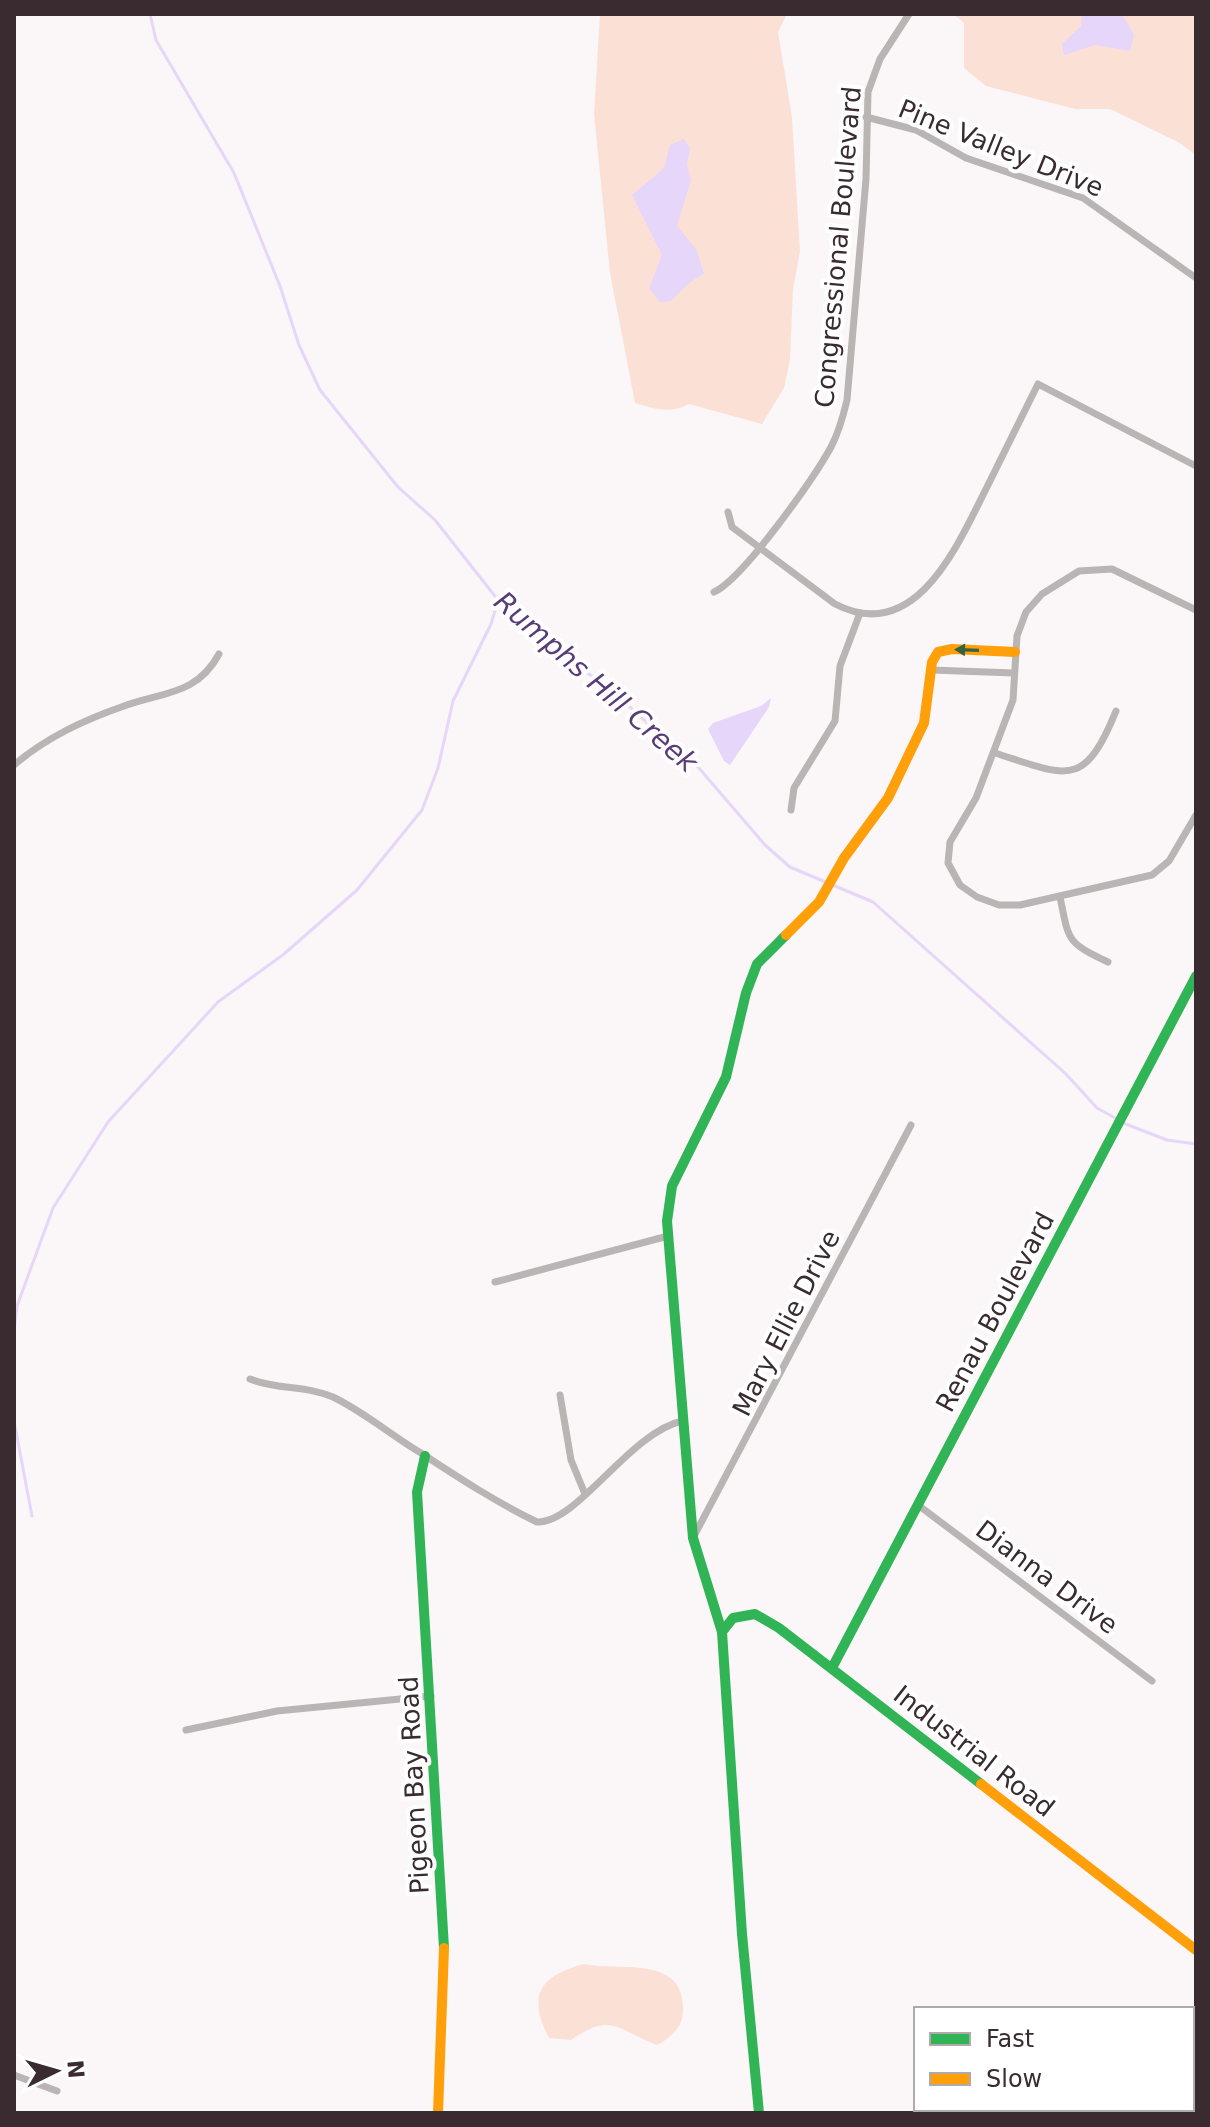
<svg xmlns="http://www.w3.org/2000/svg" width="1210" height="2127" font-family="'DejaVu Sans',sans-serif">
	<rect width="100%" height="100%" fill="#fbf6f8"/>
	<g fill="#fbe1d5">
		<path d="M600,14H787L778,32L792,117L800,251L793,289L790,360L784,388L762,424L689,404C670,414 655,409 635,403L610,273L594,114Z"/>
		<polygon points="953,14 1196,14 1196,155 1178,142 1110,109 1075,109 986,86 964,68 964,23"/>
		<path d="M584,1964C618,1972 686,1953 683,2012C682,2029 670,2038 657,2045C615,2029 612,2012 571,2040L549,2038C527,1996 539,1976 584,1964Z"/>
	</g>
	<g fill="#e6d6f9">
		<polygon points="1082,14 1122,14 1134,35 1130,51 1096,45 1064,55 1062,44 1081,26"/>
		<polygon points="684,139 690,149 687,165 691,180 677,226 696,249 704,273 688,284 671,301 660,302 649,288 662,255 632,195 664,168 670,145"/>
		<polygon points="771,698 769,707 730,765 724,761 708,729 713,723 761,706"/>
	</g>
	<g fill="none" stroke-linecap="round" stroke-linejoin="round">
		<g stroke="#e6d6f9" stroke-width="3">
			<polyline points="150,14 156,40 234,173 280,286 299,345 320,390 398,487 435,520 498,600 562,656 607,686 655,730 686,753 765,845 790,867 873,902 1066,1074 1097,1108 1117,1119"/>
			<polyline points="1123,1123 1167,1140 1196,1144"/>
			<polyline points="14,1331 17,1306 53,1208 108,1122 218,1002 284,954 357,890 422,810 438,768 453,701 491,624 498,600"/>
			<polyline points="14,1421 32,1516"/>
		</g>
		<g stroke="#bab5b5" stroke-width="7">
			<polyline points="866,117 916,130 966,158 1083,198 1196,278"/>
			<path d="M728,512L732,527L835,604C916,646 958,544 986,489C1003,454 1021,419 1038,384L1196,466"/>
			<path d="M714,592C743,579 814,478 831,447C839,432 843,417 847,400L866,179L868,92L880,59L909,14"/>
			<polyline points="1196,610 1112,569 1079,571 1042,594 1026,612 1017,636 1013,700 976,798 950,842 948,863 960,885 977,897 999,905 1020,905 1152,875 1169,861 1196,815"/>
			<polyline points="931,670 1014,673"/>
			<path d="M995,753C1067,776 1084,790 1116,711"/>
			<path d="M14,765C47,737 84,720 124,706C163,692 197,695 219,654"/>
			<polyline points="791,810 794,788 835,721 840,666 860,613"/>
			<path d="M1060,897C1069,941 1066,942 1108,962"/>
			<polyline points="495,1282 668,1236"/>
			<path d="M250,1379C277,1390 305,1385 333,1397C364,1412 391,1435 421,1453C459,1478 496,1502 537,1522C578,1523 629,1433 682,1421"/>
			<polyline points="560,1395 571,1460 585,1494"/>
			<polyline points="918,1505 1152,1681"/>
			<polyline points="694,1536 911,1125"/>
			<polyline points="186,1730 277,1711 431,1696"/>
			<polyline points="14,2075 57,2091"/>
			<polyline points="1038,2109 1043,2113"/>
		</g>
		<g stroke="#30b455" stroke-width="10">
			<polyline points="425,1456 417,1492 444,1948"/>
			<polyline points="722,1632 693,1538 667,1221 672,1186 726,1077 746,993 757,964 786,935"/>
			<polyline points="832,1668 1196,976"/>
			<polyline points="759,2113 742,1934 722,1632 733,1618 755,1614 779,1628 981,1784"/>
		</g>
		<g stroke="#ff9f0a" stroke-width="10">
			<polyline points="786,935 819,902 844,858 888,798 924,723 932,662 938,652 952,649 1015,652"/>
			<polyline points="981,1784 1196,1950"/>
			<polyline points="438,2113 444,1948"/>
		</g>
	</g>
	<defs><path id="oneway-solid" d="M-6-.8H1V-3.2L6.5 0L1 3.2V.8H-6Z" transform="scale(2)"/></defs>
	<use fill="#35623f" href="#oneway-solid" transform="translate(967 650) rotate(-178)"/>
	<g text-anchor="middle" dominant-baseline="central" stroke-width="8" stroke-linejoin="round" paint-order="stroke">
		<g font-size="26" fill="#392b30" stroke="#fff">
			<text transform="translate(1001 148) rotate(22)">Pine Valley Drive</text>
			<text transform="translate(838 247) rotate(-85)">Congressional Boulevard</text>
			<text transform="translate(995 1312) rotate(-62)">Renau Boulevard</text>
			<text transform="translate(786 1323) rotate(-63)">Mary Ellie Drive</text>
			<text transform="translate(1047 1577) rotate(37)">Dianna Drive</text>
			<text transform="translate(974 1751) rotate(38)">Industrial Road</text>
			<text transform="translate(414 1785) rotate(-93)">Pigeon Bay Road</text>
		</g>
		<g font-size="28" font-style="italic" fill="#583c78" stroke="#fff">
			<text transform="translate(596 682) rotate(41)">Rumphs Hill Creek</text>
		</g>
	</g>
	<rect width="1210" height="2127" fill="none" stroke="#392b30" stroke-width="32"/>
	<rect x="914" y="2007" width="280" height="104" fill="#ffffff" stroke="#b0aaac" stroke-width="2"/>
	<rect x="930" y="2033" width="40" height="12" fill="#30b455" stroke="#b0aaac" stroke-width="2"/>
	<text x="986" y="2047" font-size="24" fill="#392b30">Fast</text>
	<rect x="930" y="2073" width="40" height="12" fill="#ff9f0a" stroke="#b0aaac" stroke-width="2"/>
	<text x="986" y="2087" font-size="24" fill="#392b30">Slow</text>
	<g transform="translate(56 2071) rotate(85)" stroke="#ffffff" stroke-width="6" paint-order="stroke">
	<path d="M0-6L14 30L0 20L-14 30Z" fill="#392b30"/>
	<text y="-12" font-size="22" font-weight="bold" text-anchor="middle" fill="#392b30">N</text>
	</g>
</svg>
